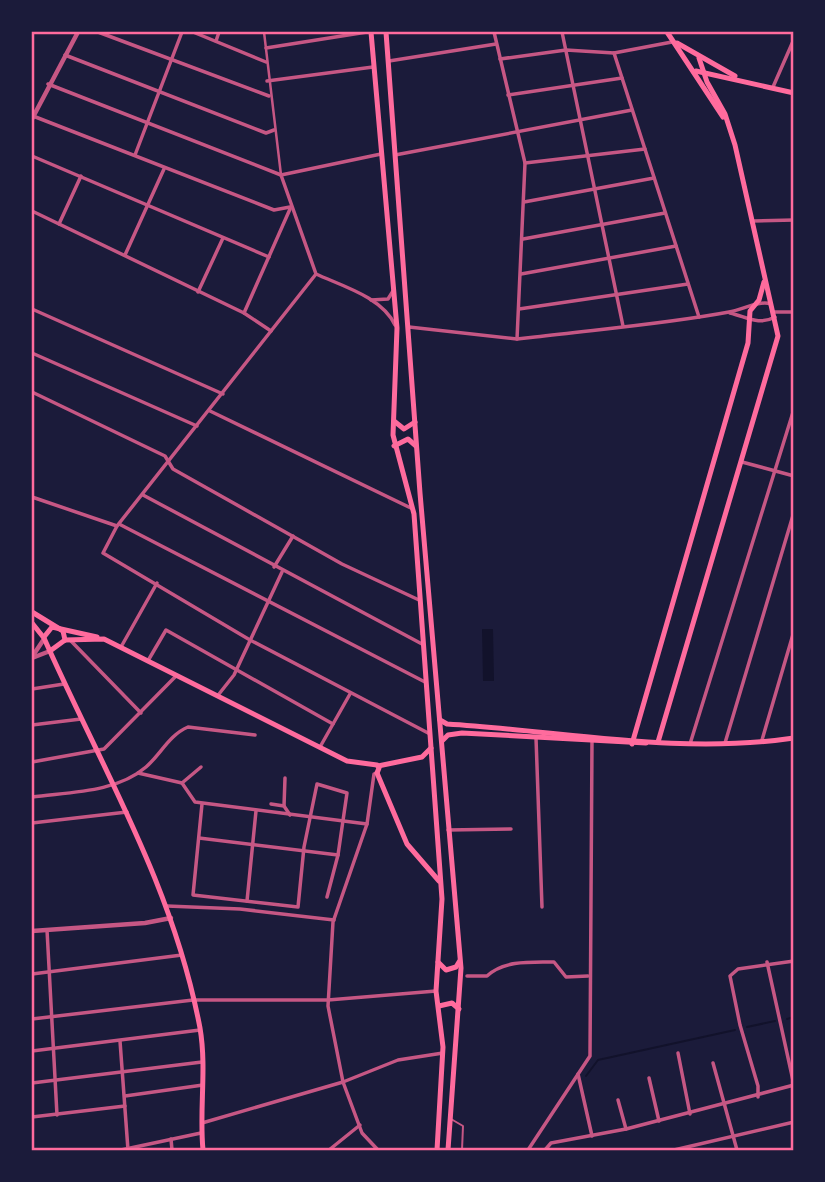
<svg xmlns="http://www.w3.org/2000/svg" width="825" height="1182" font-family="Rubik,sans-serif">
	<rect width="100%" height="100%" fill="#1b1b3a"/>
	<polygon fill="#12122b" points="482,629 493,629 494,681 483,681"/>
	<g fill="none" stroke-linecap="round" stroke-linejoin="round">
		<g stroke="#12122b" stroke-width="2">
			<polyline points="787,1019 794,1017"/>
			<polyline points="747,1027 775,1021"/>
			<polyline points="586,1076 598,1060 735,1030"/>
		</g>
		<polyline stroke="#c65784" stroke-width="2" points="451,1119 463,1126 462,1150"/>
		<polyline stroke="#c65784" stroke-width="2.5" points="264,32 281,175"/>
		<g stroke="#c65784" stroke-width="3.5">
			<polyline points="98,32 269,96"/>
			<polyline points="193,32 266,62"/>
			<polyline points="494,32 525,163 517,339"/>
			<polyline points="562,32 623,326"/>
			<polyline points="216,41 219,32"/>
			<polyline points="266,48 367,32"/>
			<polyline points="614,53 699,317"/>
			<polyline points="65,55 266,133 274,130"/>
			<polyline points="500,59 566,50 614,53 672,42"/>
			<polyline points="389,61 496,44"/>
			<polyline points="267,81 373,67"/>
			<polyline points="48,84 281,175"/>
			<polyline points="773,87 794,39"/>
			<polyline points="508,95 622,78"/>
			<polyline points="33,116 274,210 290,207"/>
			<polyline points="135,155 182,32"/>
			<polyline points="395,155 632,110"/>
			<polyline points="32,156 269,257"/>
			<polyline points="525,163 645,149"/>
			<path d="M281,175L316,274C342,286 382,297 395,325"/>
			<polyline points="281,175 381,154"/>
			<polyline points="524,202 654,178"/>
			<polyline points="32,211 244,313 271,331"/>
			<polyline points="753,221 794,220"/>
			<polyline points="59,224 81,176"/>
			<polyline points="523,239 665,213"/>
			<polyline points="125,255 164,169"/>
			<polyline points="316,274 117,526 103,553 250,640 430,734"/>
			<polyline points="521,274 676,246"/>
			<polyline points="198,292 223,238"/>
			<polyline points="371,300 388,299 393,291"/>
			<polyline points="32,309 223,394"/>
			<polyline points="519,309 688,284"/>
			<polyline points="774,312 794,312"/>
			<polyline points="244,313 290,209"/>
			<path d="M730,313C747,317 759,326 775,317"/>
			<path d="M409,327L517,339L535,337C600,329 665,324 729,312C742,310 759,300 771,304"/>
			<polyline points="32,353 197,426"/>
			<polyline points="32,392 165,456 173,469 342,564 419,600"/>
			<polyline points="210,411 413,509"/>
			<polyline points="742,462 794,476"/>
			<polyline points="143,495 422,644"/>
			<polyline points="32,497 117,526"/>
			<polyline points="119,524 425,682"/>
			<polyline points="274,567 293,536"/>
			<polyline points="70,640 141,713"/>
			<polyline points="121,647 157,583"/>
			<polyline points="149,659 166,630 333,724"/>
			<polyline points="32,689 64,684"/>
			<polyline points="219,694 234,675 282,572"/>
			<polyline points="32,725 81,719"/>
			<polyline points="536,738 542,907"/>
			<polyline points="762,740 794,631"/>
			<polyline points="725,743 794,512"/>
			<polyline points="690,744 794,409"/>
			<polyline points="320,747 350,694"/>
			<polyline points="32,762 104,749 176,676"/>
			<polyline points="138,773 182,783 195,802 367,824"/>
			<polyline points="374,774 367,824 333,922 328,1006 343,1082 362,1133 378,1150"/>
			<polyline points="182,783 201,767"/>
			<path d="M32,797C68,792 116,793 146,767C161,754 169,735 188,727L255,735"/>
			<polyline points="202,804 193,895 298,907 304,847 317,784 347,793 338,855 327,897"/>
			<polyline points="271,804 284,806 290,815"/>
			<polyline points="284,806 285,778"/>
			<polyline points="32,823 127,812"/>
			<polyline points="448,830 511,829"/>
			<polyline points="199,838 338,855"/>
			<polyline points="247,901 256,811"/>
			<polyline points="167,906 240,909 334,920"/>
			<polyline points="47,930 57,1115"/>
			<polyline points="32,974 182,955"/>
			<path d="M467,976H487C504,960 531,962 554,962L566,977L588,976"/>
			<polyline points="32,1019 193,1000 328,1000 436,991"/>
			<polyline points="120,1041 128,1150"/>
			<polyline points="32,1051 200,1030"/>
			<polyline points="678,1053 690,1114"/>
			<polyline points="713,1063 737,1150"/>
			<polyline points="578,1074 592,1136"/>
			<polyline points="649,1078 659,1121"/>
			<polyline points="32,1083 202,1062"/>
			<polyline points="125,1096 203,1085"/>
			<polyline points="758,1097 758,1086 740,1025 730,976 738,969 794,961"/>
			<polyline points="618,1100 626,1129"/>
			<polyline points="32,1117 125,1106"/>
			<polyline points="202,1123 343,1082 398,1060 443,1053"/>
			<polyline points="171,1139 172,1150"/>
			<polyline points="121,1150 201,1133"/>
			<polyline points="329,1150 360,1125"/>
			<polyline points="528,1150 590,1056 592,741"/>
			<polyline points="545,1150 551,1143 626,1129 794,1085 767,962"/>
			<polyline points="674,1150 794,1122"/>
		</g>
		<g stroke="#c65784" stroke-width="4.5">
			<polyline points="32,119 78,32"/>
			<polyline points="32,657 44,639"/>
			<polyline points="32,658 50,651"/>
			<polyline points="32,931 145,923 171,918"/>
		</g>
		<g stroke="#ff6b9d" stroke-width="5">
			<polyline points="667,32 723,117"/>
			<polyline points="677,43 735,76"/>
			<polyline points="696,71 794,93"/>
			<polyline points="32,612 63,631 65,640"/>
			<path d="M32,623L44,638C102,769 173,885 200,1028C207,1069 199,1110 203,1150"/>
			<polyline points="44,637 52,627 97,637"/>
			<polyline points="65,640 104,639 347,761 377,765 379,768 377,773"/>
			<polyline points="50,651 65,640"/>
			<path d="M440,720L447,724C562,731 679,755 794,738"/>
			<polyline points="442,741 448,735 462,733 646,743"/>
			<polyline points="658,742 778,336 735,145 725,114 707,82 699,58"/>
			<polyline points="632,744 748,343 750,311 759,300 764,282"/>
		</g>
		<g stroke="#ff6b9d" stroke-width="5">
			<polyline points="371,32 397,328 393,435 414,514 442,899 436,991 443,1047 437,1150"/>
			<polyline points="386,32 420,493 461,968 448,1150"/>
			<polyline points="394,421 404,429 415,422"/>
			<polyline points="394,446 408,439 416,446"/>
			<polyline points="378,766 422,757 431,748"/>
			<polyline points="377,773 407,844 439,881"/>
			<polyline points="438,962 446,970 456,967 459,962"/>
			<polyline points="439,1006 452,1003 459,1009"/>
		</g>
	</g>
	<rect width="825" height="1182" fill="none" stroke="#1b1b3a" stroke-width="66"/>
	<rect x="33" y="33" width="759" height="1116" fill="none" stroke="#ff6b9d" stroke-width="2.5"/>
</svg>
